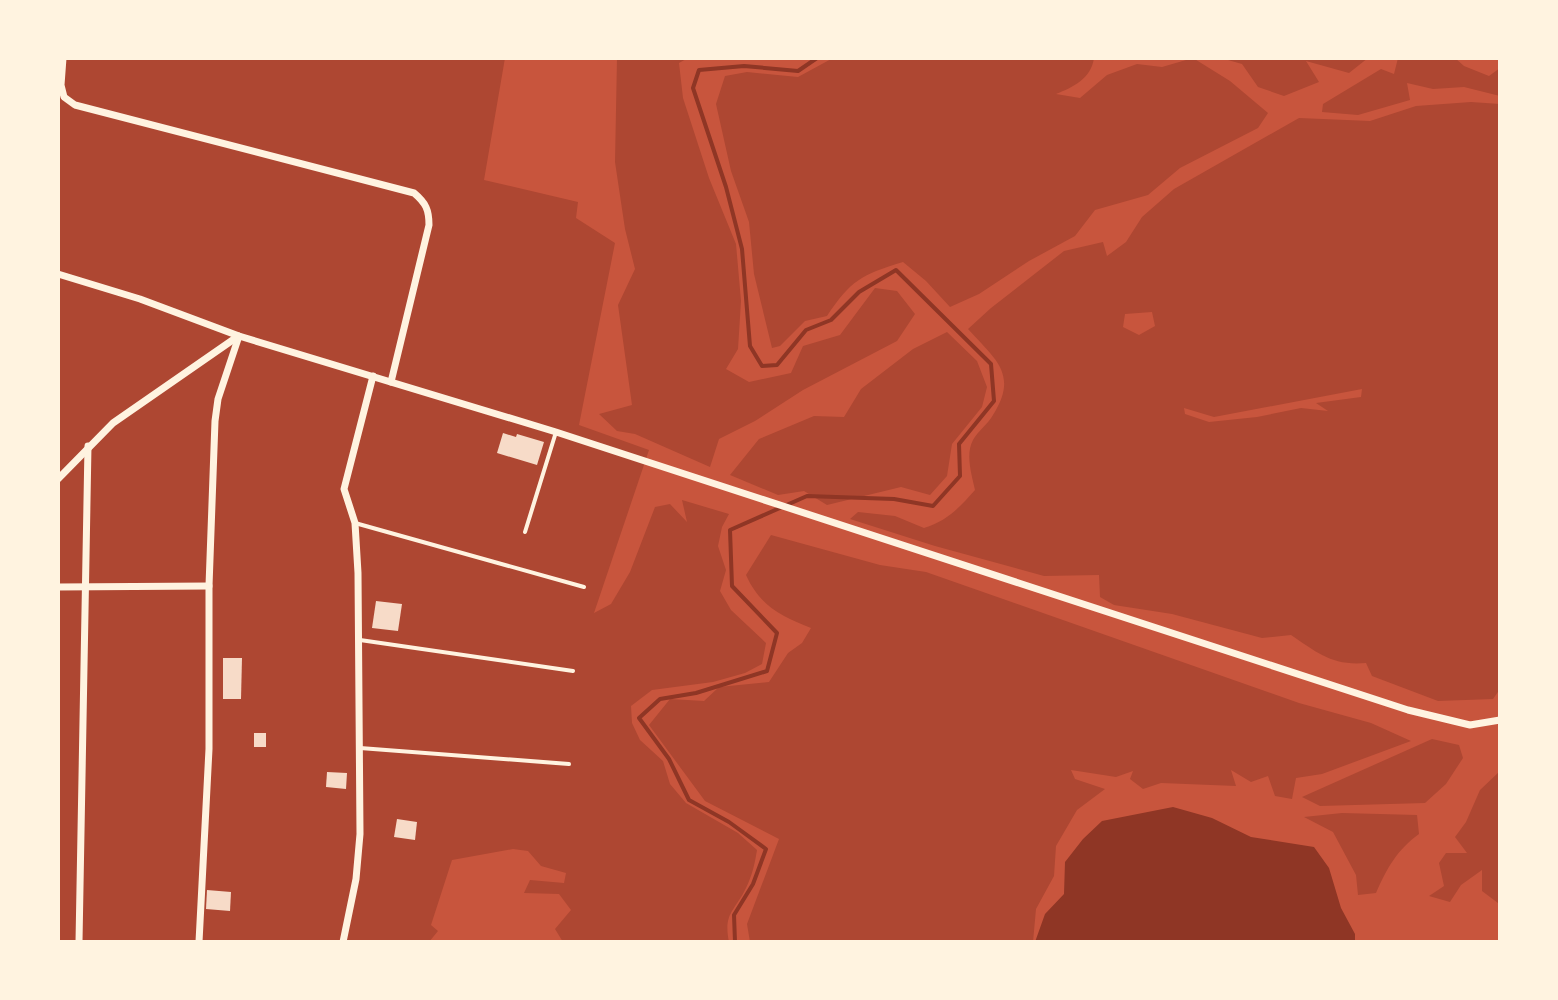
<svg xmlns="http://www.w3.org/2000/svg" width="1558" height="1000" font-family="'Noto Sans',sans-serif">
	<rect width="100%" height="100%" fill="#c8553d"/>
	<g fill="#ae4732" fill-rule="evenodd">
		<path d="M58,58H505L484,180L578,202L576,218L615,243L579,425L649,450L594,613L611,604L630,572L655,507L670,504L687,522L682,500L729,514L722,527L718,546L726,570L720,591L731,610L766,643L762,664L745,673L713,682L652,690L631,706L632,723L640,740L663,761L670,784L686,803L738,833L757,850C755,863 752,876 746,888C735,911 723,913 729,942H563L555,929L571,910L559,894L524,893L530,880L564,883L566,873L541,866L528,851L513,849L452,860L431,925L438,931L429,942H58Z"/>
		<polygon points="617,58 688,58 679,63 683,98 709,178 736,244 741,301 738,349 726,369 749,382 791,373 803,346 840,335 875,288 897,291 915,314 897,341 803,390 755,421 719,439 710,467 635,434 617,431 599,414 632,405 618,305 635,269 625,229 615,162"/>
		<path d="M833,58H1094C1091,79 1073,87 1056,94L1080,98L1107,75L1137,64L1162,67L1193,58L1230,81L1268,113L1258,128L1180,168L1148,195L1095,210L1075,236L1029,261L979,294L950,307L926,281L903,262C861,275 851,280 827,316L805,321L780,346L772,348L754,274L749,222L731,171L716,104L725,76L747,72L798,77Z"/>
		<polygon points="1221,58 1368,58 1349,73 1306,61 1319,82 1284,96 1258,87 1242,64"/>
		<polygon points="1398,58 1455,58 1464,66 1489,76 1500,68 1500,96 1464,87 1433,89 1407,83 1410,100 1358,115 1322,112 1323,104 1381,69 1394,74"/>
		<path d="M1471,102L1500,104V689L1493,699L1438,701L1372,676L1366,663C1332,666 1318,653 1291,635L1262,638L1172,614L1114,605L1100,597L1099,575L1044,576L935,546L850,519L858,512L895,516L924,528C947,521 959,508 975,490C972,475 965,455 973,440C978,431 988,424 993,415C1019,374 995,359 968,329L991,308L1064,251L1103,242L1107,256L1126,242L1142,217L1174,189L1299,118L1370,121L1416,106ZM1152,312L1155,326L1139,335L1123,327L1125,314ZM1362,389L1361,397L1316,403L1328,411L1301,408L1257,417L1209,422L1185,414L1184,408L1214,417Z"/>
		<polygon points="947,332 977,361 987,387 982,407 952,444 947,476 930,495 901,487 827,505 804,491 778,495 730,475 759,439 814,416 844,417 861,389 913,349"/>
		<path d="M771,535L880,565L926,572L1299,703L1371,723L1411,741L1322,774L1296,778L1292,799L1275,796L1268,776L1251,782L1231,770L1236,786L1161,783L1143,789L1130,779L1133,771L1116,777L1071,770L1075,779L1105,789L1077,810L1056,846L1054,876L1036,909L1033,942H750L747,924L779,839L705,801L649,725L670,699L704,701L719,687L769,682L788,653L802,643L811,628C781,616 760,606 746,575Z"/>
		<polygon points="1432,739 1459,745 1463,758 1446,784 1425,803 1320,806 1302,797"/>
		<polygon points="1500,771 1498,903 1482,891 1482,870 1461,885 1450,902 1429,896 1444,886 1439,863 1446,853 1467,853 1455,837 1466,822 1480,790"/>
		<path d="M1342,813L1417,815L1419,834C1397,850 1387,868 1376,893L1358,895L1356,875L1333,832L1304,817Z"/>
	</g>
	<polygon fill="#8f3625" points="1173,807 1212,818 1251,837 1314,847 1329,868 1341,908 1355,934 1355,942 1035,942 1045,914 1064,894 1065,862 1083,839 1102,821"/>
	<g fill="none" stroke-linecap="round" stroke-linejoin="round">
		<polyline stroke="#8f3625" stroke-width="4" points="735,942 734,915 753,884 766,849 729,822 689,800 669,759 639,718 660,699 696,693 767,671 777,633 732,586 730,530 807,496 894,499 933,506 960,476 959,444 994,401 991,364 896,270 859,292 831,320 806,330 777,365 762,366 750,346 742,249 726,187 693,88 699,70 744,66 798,71 817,58"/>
	</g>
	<g fill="#f7dbc8">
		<polygon points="503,433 516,437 517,434 544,442 537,465 497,453"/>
		<polygon points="376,601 402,604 398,631 372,628"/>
		<polygon points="223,658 242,658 241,699 223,699"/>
		<rect x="254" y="733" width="12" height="14"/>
		<polygon points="327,772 347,773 346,789 326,787"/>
		<polygon points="397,819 417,822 415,840 394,837"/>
		<polygon points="207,890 231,892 230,911 206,909"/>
	</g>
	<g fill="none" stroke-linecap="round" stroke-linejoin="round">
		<g stroke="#fff3e0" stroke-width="4">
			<polyline points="355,523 584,587"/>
			<polyline points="525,532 556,432"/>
			<polyline points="360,640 573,671"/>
			<polyline points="360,748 569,764"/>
		</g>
		<g stroke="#fff3e0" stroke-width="7">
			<path d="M63,58L61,85L64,97L75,105L414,193C426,203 429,210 429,225L391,382"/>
			<polyline points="58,274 140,299 239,336 556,432 1408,710 1470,725 1500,720"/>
			<polyline points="58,479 113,423 237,337"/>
			<polyline points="58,587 209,586"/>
			<polyline points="79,942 88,446"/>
			<polyline points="199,942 209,749 209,586 215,421 218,399 239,336"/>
			<polyline points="343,942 356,879 360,834 358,573 355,523 344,489 373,376"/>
		</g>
	</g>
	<rect width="1558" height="1000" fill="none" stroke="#fff3e0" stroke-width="120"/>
</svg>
